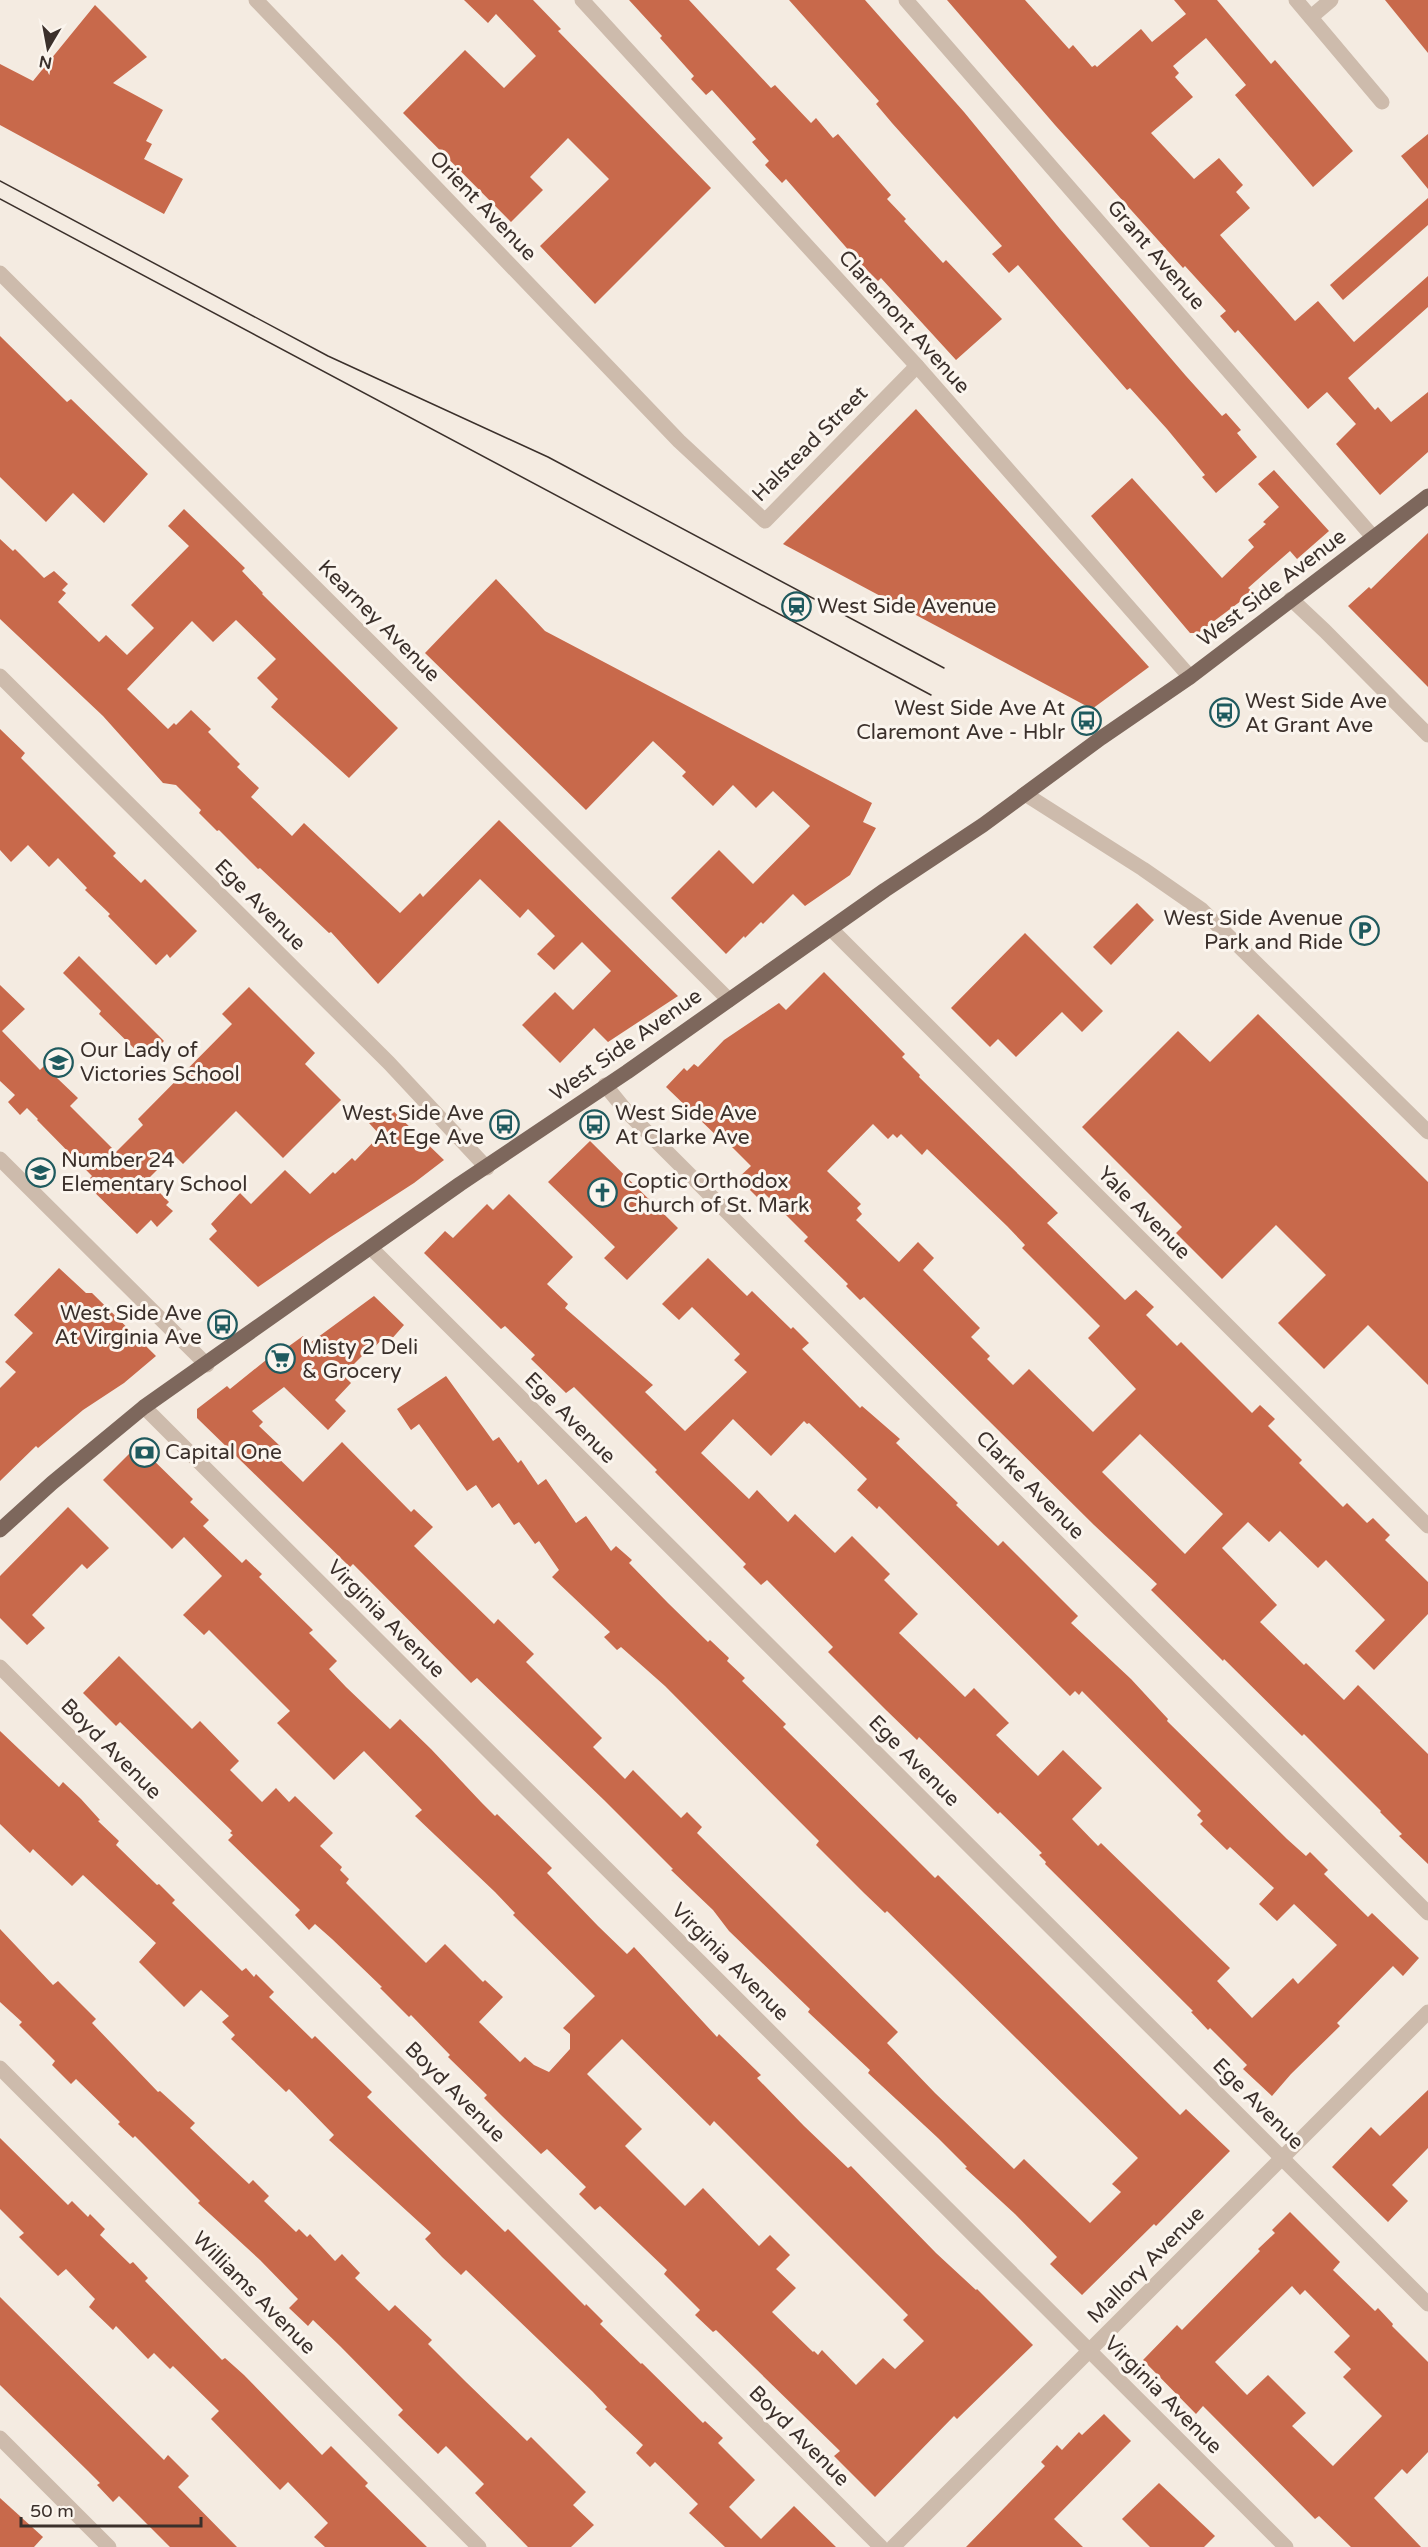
<svg xmlns="http://www.w3.org/2000/svg" width="1428" height="2547" font-family="'Varela Round',sans-serif">
	<rect width="100%" height="100%" fill="#f4ebe1"/>
	<g fill="#c8694b" fill-rule="evenodd">
		<polygon points="464,0 533,0 561,29 558,31 711,188 595,304 540,246 609,179 568,138 530,177 543,190 511,222 403,113 465,50 504,88 536,56 496,14 488,23"/>
		<polygon points="629,0 689,0 771,88 775,85 811,123 816,118 833,138 838,134 891,195 887,199 906,219 904,221 943,263 946,260 1002,319 956,360 881,278 878,281 859,262 786,179 782,183 765,165 769,161 752,142 756,139 712,90 706,95 691,79 694,76 660,38 662,36"/>
		<polygon points="789,0 865,0 964,112 1060,229 1186,376 1222,416 1226,413 1241,430 1237,433 1257,457 1216,493 1202,477 1205,475 1167,429 1130,388 1127,390 1018,265 1009,273 992,254 1002,246 892,123 876,104 879,101"/>
		<polygon points="947,0 1025,0 1069,49 1073,45 1092,67 1095,65 1097,67 1141,29 1152,42 1186,14 1174,0 1217,0 1271,64 1275,60 1353,151 1313,187 1235,95 1246,85 1206,38 1173,66 1179,73 1175,77 1193,97 1151,133 1194,179 1219,158 1243,185 1236,192 1250,208 1220,235 1295,321 1318,301 1354,342 1428,276 1428,307 1348,378 1375,410 1378,407 1391,422 1428,392 1428,452 1380,495 1336,444 1356,424 1327,392 1308,409 1238,330 1235,333 1220,316 1226,311 1185,266 1183,268 1055,125"/>
		<polygon points="1385,0 1428,0 1428,53"/>
		<polygon points="95,5 147,57 113,83 163,110 146,141 152,144 144,159 183,179 164,214 0,125 0,64 33,81"/>
		<polygon points="1428,134 1428,189 1401,156"/>
		<polygon points="1428,198 1428,225 1343,300 1330,285"/>
		<polygon points="0,336 67,402 71,399 148,474 104,523 73,493 46,522 0,477"/>
		<polygon points="916,409 1149,667 1092,709 783,544"/>
		<polygon points="1274,470 1329,531 1297,559 1290,551 1248,588 1253,592 1198,633 1190,633 1091,516 1132,478 1222,578 1254,547 1248,540 1266,524 1263,522 1279,507 1258,484"/>
		<polygon points="184,509 245,568 242,571 263,593 262,594 398,728 349,778 271,707 278,699 257,678 276,659 236,620 213,642 192,621 127,689 168,729 174,723 176,725 191,710 211,729 208,732 240,764 237,767 259,788 251,797 292,836 304,823 400,913 420,893 423,897 499,820 678,996 608,1042 594,1028 560,1063 522,1025 555,992 573,1010 611,971 582,942 554,970 537,954 555,936 528,909 520,918 480,879 378,984 331,932 329,933 260,868 258,869 219,830 217,831 199,813 201,810 176,785 163,783 103,716 0,619 0,539 13,551 15,549 44,578 54,571 68,584 62,590 66,593 58,602 99,642 106,635 127,655 154,628 131,605 189,546 168,526"/>
		<polygon points="1428,533 1428,687 1348,606 1369,587 1371,589"/>
		<polygon points="496,579 545,631 872,803 863,822 876,828 850,875 805,906 793,894 763,924 761,922 745,938 744,936 726,954 671,898 719,850 753,884 810,826 773,791 756,808 733,785 713,806 682,776 686,772 653,741 586,810 425,653"/>
		<polygon points="0,729 25,753 21,758 116,853 113,856 141,883 145,879 197,931 170,958 167,954 156,965 108,916 110,914 85,890 87,888 58,858 49,867 28,845 11,862 0,850"/>
		<polygon points="1137,903 1154,920 1111,965 1093,947"/>
		<polygon points="1025,933 1103,1011 1082,1032 1062,1012 1016,1057 998,1039 990,1047 951,1008"/>
		<polygon points="79,956 164,1041 145,1059 99,1014 101,1011 63,973"/>
		<path d="M824,972L905,1054L902,1057L920,1075L919,1077L1058,1213L1047,1223L1125,1300L1136,1290L1154,1307L1146,1315L1177,1346L1181,1342L1252,1413L1260,1405L1275,1419L1268,1426L1302,1460L1299,1463L1343,1507L1347,1503L1367,1523L1373,1518L1390,1535L1385,1540L1428,1582V1614L1374,1670L1355,1651L1385,1620L1326,1560L1318,1568L1280,1531L1269,1542L1248,1522L1222,1548L1277,1605L1260,1622L1304,1665L1306,1663L1344,1700L1358,1685L1428,1754V1864L1399,1836L1402,1834L1380,1812L1381,1811L1304,1734L1302,1736L1224,1659L1223,1661L1151,1590L1157,1584L1094,1525L864,1297L860,1300L846,1286L848,1284L804,1241L808,1237L764,1193L759,1199L738,1178L751,1166L724,1139L722,1141L666,1087L684,1068L687,1071L694,1064L698,1067L724,1040L779,1003L786,1010ZM873,1124L888,1139L893,1134L897,1138L901,1134L922,1155L927,1149L1007,1226L1025,1245L1022,1248L1100,1326L1088,1338L1136,1389L1093,1432L1029,1369L1013,1385L987,1359L990,1356L971,1337L980,1328L923,1270L934,1258L918,1242L899,1262L856,1220L862,1214L857,1208L861,1204L827,1171ZM1140,1434L1223,1514L1185,1554L1102,1472Z"/>
		<polygon points="0,985 25,1009 2,1031 40,1070 51,1059 64,1072 57,1078 78,1098 70,1106 116,1152 143,1125 138,1119 232,1024 222,1014 249,987 315,1053 305,1064 341,1100 283,1158 236,1111 183,1164 173,1154 147,1180 169,1202 166,1205 173,1211 157,1227 151,1220 137,1234 85,1183 92,1176 37,1120 38,1119 27,1108 20,1115 8,1102 15,1095 0,1081"/>
		<polygon points="1258,1014 1428,1182 1428,1385 1368,1325 1324,1369 1278,1323 1326,1275 1276,1225 1222,1279 1176,1233 1182,1227 1082,1127 1178,1031 1210,1062"/>
		<polygon points="387,1105 444,1160 414,1183 329,1238 258,1287 209,1239 217,1231 211,1224 240,1193 251,1204 285,1170 310,1194 333,1172 335,1174 352,1158 355,1161 380,1135 369,1123"/>
		<polygon points="590,1141 678,1228 627,1280 604,1258 615,1247 548,1182"/>
		<path d="M509,1194L573,1257L547,1284L568,1304L565,1308L653,1385L645,1392L685,1431L747,1372L734,1360L740,1354L692,1307L679,1320L662,1304L708,1258L747,1296L752,1291L791,1329L793,1327L809,1343L802,1349L860,1408L862,1406L900,1439L896,1443L958,1503L956,1505L998,1546L1003,1541L1078,1616L1071,1623L1131,1679L1168,1719L1167,1721L1287,1839L1306,1856L1310,1852L1328,1870L1324,1874L1368,1917L1372,1913L1419,1958L1403,1976L1393,1966L1337,2023L1340,2026L1291,2074L1272,2096L1243,2069L1247,2065L1210,2028L1208,2030L1191,2012L1193,2011L1045,1864L1046,1862L1039,1855L1042,1853L1000,1812L998,1814L919,1737L917,1740L886,1710L828,1652L833,1647L767,1580L761,1585L743,1567L746,1564L655,1472L657,1470L574,1387L566,1393L531,1359L535,1355L505,1326L501,1329L424,1253L445,1231L453,1238L487,1204L493,1210ZM733,1419L771,1456L804,1421L807,1424L809,1423L867,1479L857,1490L877,1509L879,1506L1070,1696L1075,1691L1079,1695L1082,1691L1201,1811L1197,1815L1203,1821L1200,1824L1227,1850L1230,1847L1274,1888L1259,1904L1277,1921L1294,1904L1337,1945L1298,1984L1293,1978L1252,2018L1217,1981L1230,1968L1101,1843L1098,1846L1072,1819L1102,1788L1063,1750L1038,1776L996,1735L1009,1723L974,1688L965,1697L899,1633L918,1614L884,1580L890,1574L852,1536L835,1553L795,1514L788,1522L757,1490L749,1499L701,1453Z"/>
		<polygon points="59,1268 86,1293 92,1293 156,1356 124,1383 83,1410 38,1448 36,1446 0,1481 0,1388 16,1372 5,1362 33,1333 14,1315"/>
		<polygon points="374,1296 404,1325 389,1342 384,1337 371,1351 369,1349 343,1375 351,1383 335,1400 346,1411 328,1430 284,1387 252,1411 263,1422 259,1426 280,1446 273,1453 303,1482 342,1442 411,1512 414,1509 433,1527 414,1546 494,1624 498,1619 534,1654 526,1662 602,1738 593,1747 625,1779 633,1770 681,1818 687,1812 702,1827 697,1833 898,2032 887,2043 935,2093 1014,2169 1024,2159 1090,2223 1121,2192 1112,2184 1138,2158 887,1911 885,1913 864,1893 816,1845 819,1841 665,1686 621,1647 617,1650 604,1637 610,1632 552,1577 559,1570 539,1541 535,1544 519,1522 514,1525 499,1503 492,1508 476,1485 467,1491 419,1424 411,1430 397,1409 446,1376 493,1441 499,1437 518,1463 521,1460 538,1485 546,1479 576,1523 586,1516 611,1551 616,1546 632,1560 629,1563 668,1603 708,1642 710,1640 729,1658 727,1661 745,1678 742,1681 786,1724 783,1727 903,1846 935,1878 938,1875 1180,2115 1186,2109 1230,2151 1156,2226 1154,2224 1082,2295 1050,2264 1057,2257 1015,2214 965,2168 967,2167 938,2138 868,2073 870,2070 808,2012 810,2009 729,1931 713,1910 671,1870 673,1869 604,1800 477,1678 471,1683 353,1564 350,1567 197,1418 197,1409 227,1386 230,1389 276,1352 278,1354 303,1336 310,1343"/>
		<path d="M138,1445L193,1499L190,1502L209,1520L203,1526L242,1563L246,1559L262,1574L259,1577L313,1630L309,1633L337,1661L329,1669L346,1687L390,1729L400,1719L431,1749L481,1802L495,1816L497,1814L552,1868L547,1873L598,1926L627,1954L634,1947L717,2037L719,2034L761,2075L757,2078L804,2126L848,2168L851,2166L936,2253L976,2290L977,2289L1033,2345L957,2419L954,2416L875,2497L834,2456L840,2451L716,2330L713,2332L695,2315L700,2310L664,2274L667,2270L600,2206L595,2210L579,2194L586,2187L547,2149L541,2154L501,2115L484,2098L487,2095L448,2057L450,2055L411,2015L409,2017L380,1988L382,1987L332,1939L315,1924L309,1930L295,1915L300,1910L228,1840L233,1835L230,1833L232,1831L120,1722L116,1726L83,1693L119,1656L192,1729L200,1721L239,1761L230,1770L262,1802L276,1788L289,1802L295,1796L333,1833L320,1846L342,1867L340,1870L349,1879L346,1883L426,1963L445,1944L483,1982L485,1980L503,1997L479,2022L520,2062L525,2057L534,2065L549,2072L570,2049V2034L563,2028L595,1996L513,1915L515,1913L495,1892L415,1816L422,1810L364,1751L334,1780L277,1723L290,1711L209,1630L204,1635L183,1615L222,1576L184,1537L172,1549L103,1480ZM622,2039L710,2126L714,2121L908,2315L903,2320L924,2341L895,2369L883,2358L856,2385L822,2350L818,2355L814,2351L813,2352L772,2312L796,2288L776,2269L790,2255L770,2235L759,2246L703,2188L685,2206L625,2146L642,2129L587,2074Z"/>
		<polygon points="68,1507 109,1548 87,1569 82,1564 32,1615 45,1628 27,1645 0,1618 0,1576"/>
		<polygon points="0,1731 59,1787 63,1782 81,1799 100,1820 98,1821 119,1841 116,1845 157,1885 159,1884 175,1900 172,1903 242,1971 246,1968 254,1977 256,1974 274,1992 269,1997 312,2039 315,2036 372,2092 367,2097 505,2232 508,2229 585,2306 586,2304 603,2321 600,2324 641,2364 642,2363 703,2423 705,2421 723,2438 718,2443 755,2480 729,2507 761,2539 794,2506 836,2547 725,2547 689,2513 698,2504 655,2462 650,2467 636,2453 643,2445 605,2409 607,2407 592,2391 466,2270 461,2275 442,2257 425,2239 431,2233 329,2140 334,2135 289,2089 286,2092 231,2039 235,2035 222,2022 229,2016 201,1990 184,2007 139,1962 156,1943 83,1875 72,1886 33,1849 30,1853 0,1824"/>
		<polygon points="0,1929 53,1985 58,1981 96,2019 92,2023 158,2092 160,2091 195,2123 190,2128 214,2151 249,2184 253,2180 269,2196 264,2201 296,2232 299,2229 307,2237 310,2234 335,2261 342,2254 360,2273 355,2278 389,2311 395,2305 432,2340 428,2344 466,2382 527,2441 531,2437 586,2492 573,2505 594,2525 571,2547 528,2547 475,2493 484,2484 446,2446 438,2454 398,2415 403,2410 340,2346 313,2320 308,2326 289,2308 298,2299 260,2260 198,2203 200,2201 135,2136 133,2138 118,2124 120,2122 76,2079 71,2084 52,2065 55,2061 19,2025 22,2022 0,2002"/>
		<polygon points="1428,2090 1428,2148 1392,2185 1408,2201 1388,2222 1332,2167 1371,2127 1380,2136"/>
		<polygon points="0,2138 68,2205 72,2201 88,2217 90,2214 105,2229 100,2235 130,2264 133,2262 148,2278 145,2281 222,2360 225,2358 244,2375 322,2455 331,2446 368,2483 365,2486 427,2547 325,2547 314,2537 328,2523 288,2482 280,2490 211,2419 219,2411 173,2366 170,2369 154,2353 148,2359 116,2326 113,2330 89,2307 95,2299 66,2269 58,2276 19,2237 24,2233 0,2209"/>
		<path d="M1290,2212L1340,2262L1333,2270L1375,2311L1378,2308L1393,2324L1392,2326L1428,2362V2452L1407,2474L1402,2469L1374,2498L1421,2547H1351L1319,2516L1315,2519L1203,2406L1196,2414L1143,2360L1177,2325L1182,2330L1260,2251L1258,2249L1275,2233L1272,2230ZM1292,2286L1300,2295L1305,2290L1350,2336L1334,2352L1351,2369L1343,2377L1382,2416L1333,2466L1292,2426L1306,2413L1268,2375L1247,2395L1215,2362Z"/>
		<polygon points="0,2297 164,2460 168,2455 189,2476 178,2487 237,2547 170,2547 119,2496 113,2502 97,2485 100,2483 88,2471 0,2385"/>
		<polygon points="1104,2414 1131,2441 1054,2519 1083,2547 966,2547 1045,2466 1041,2462 1057,2445 1062,2450 1079,2432 1082,2435"/>
		<polygon points="1159,2483 1215,2536 1204,2547 1150,2547 1122,2519"/>
		<polygon points="0,2498 43,2537 34,2547 0,2547"/>
	</g>
	<g fill="none" stroke-linecap="round" stroke-linejoin="round">
		<g stroke="#cdbbac" stroke-width="15">
			<polyline points="256,0 679,441 765,521 917,366"/>
			<polyline points="582,0 917,366 1190,677"/>
			<polyline points="906,0 1373,537"/>
			<polyline points="1296,0 1382,102"/>
			<polyline points="1311,17 1331,0"/>
			<polyline points="0,273 729,1000"/>
			<polyline points="1291,599 1325,631 1428,735"/>
			<polyline points="0,676 389,1063 487,1168"/>
			<polyline points="1025,794 1143,869 1202,910 1428,1132"/>
			<polyline points="831,929 1428,1526"/>
			<polyline points="605,1085 627,1112 1428,1913"/>
			<polyline points="0,1159 207,1365"/>
			<polyline points="371,1248 1428,2304"/>
			<polyline points="144,1407 1286,2547"/>
			<polyline points="0,1667 881,2547"/>
			<polyline points="0,2068 479,2547"/>
			<polyline points="0,2438 109,2547"/>
			<polyline points="893,2547 1428,2012"/>
		</g>
		<polyline stroke="#7d675c" stroke-width="15" points="0,1530 52,1483 144,1407 460,1184 627,1072 885,890 983,825 1101,738 1190,677 1428,496"/>
		<g stroke="#3b302b" stroke-width="1.5">
			<polyline points="0,181 328,356 548,457 944,668"/>
			<polyline points="0,199 931,695"/>
		</g>
	</g>
	<defs>
		<symbol id="station-ring" viewBox="-11 -11 22 22"><circle r="9.5" fill="#fbf5ee" stroke="#1f5a5e" stroke-width="1.5"/><path d="M-3-6H3Q5-6 5-4V2Q5 4 3 4L4.5 6H3L1.5 4h-3L-3 6H-4.5L-3 4Q-5 4-5 2V-4Q-5-6-3-6ZM-3.5-4v3h7v-3ZM-3.5 1v1.5H-2V1ZM2 1v1.5H3.5V1Z" fill="#1f5a5e"/></symbol>
		<symbol id="bus-ring" viewBox="-11 -11 22 22"><circle r="9.5" fill="#fbf5ee" stroke="#1f5a5e" stroke-width="1.5"/><path d="M-5-6H5V4H4V6H2V4H-2V6H-4V4H-5ZM-3.5-4V0h7V-4ZM-3.5 1.2v1.5H-2V1.2ZM2 1.2v1.5H3.5V1.2Z" fill="#1f5a5e"/></symbol>
		<symbol id="parking-ring" viewBox="-11 -11 22 22"><circle r="9.5" fill="#fbf5ee" stroke="#1f5a5e" stroke-width="1.5"/><path d="M-3.5-5.5H1a3.5 3.5 0 0 1 0 7H-1V5.5H-3.5ZM-1-3.4V-.6H.8a1.4 1.4 0 0 0 0-2.8Z" fill="#1f5a5e"/></symbol>
		<symbol id="school-ring" viewBox="-11 -11 22 22"><circle r="9.5" fill="#fbf5ee" stroke="#1f5a5e" stroke-width="1.5"/><path d="M0-5L7-2L0 1L-7-2ZM-4 1L0 2.5L4 1V4Q0 6-4 4Z" fill="#1f5a5e"/></symbol>
		<symbol id="church-ring" viewBox="-11 -11 22 22"><circle r="9.5" fill="#fbf5ee" stroke="#1f5a5e" stroke-width="1.5"/><path d="M-1.2-6h2.4v3.5h3.3v2.4h-3.3V6h-2.4V-.1h-3.3v-2.4h3.3Z" fill="#1f5a5e"/></symbol>
		<symbol id="supermarket-ring" viewBox="-11 -11 22 22"><circle r="9.5" fill="#fbf5ee" stroke="#1f5a5e" stroke-width="1.5"/><path d="M-6-5.5h2.5l.6 2H6L4.5 2H-2.5L-4.4-4H-6ZM-1.5 3.2a1.3 1.3 0 1 0 .1 0ZM3 3.2a1.3 1.3 0 1 0 .1 0Z" fill="#1f5a5e"/></symbol>
		<symbol id="bank-ring" viewBox="-11 -11 22 22"><circle r="9.5" fill="#fbf5ee" stroke="#1f5a5e" stroke-width="1.5"/><path d="M-6-4H6V4H-6ZM0-2.3a2.3 2.3 0 1 0 0 4.6a2.3 2.3 0 1 0 0-4.6Z" fill="#1f5a5e"/></symbol>
	</defs>
	<g fill-rule="evenodd">
		<use href="#station-ring" x="780" y="590" width="33" height="33"/>
		<use href="#bus-ring" x="1208" y="696" width="33" height="33"/>
		<use href="#bus-ring" x="1070" y="704" width="33" height="33"/>
		<use href="#parking-ring" x="1348" y="914" width="33" height="33"/>
		<use href="#school-ring" x="42" y="1046" width="33" height="33"/>
		<use href="#bus-ring" x="488" y="1108" width="33" height="33"/>
		<use href="#bus-ring" x="578" y="1108" width="33" height="33"/>
		<use href="#school-ring" x="24" y="1156" width="33" height="33"/>
		<use href="#church-ring" x="586" y="1176" width="33" height="33"/>
		<use href="#bus-ring" x="206" y="1308" width="33" height="33"/>
		<use href="#supermarket-ring" x="264" y="1342" width="33" height="33"/>
		<use href="#bank-ring" x="128" y="1436" width="33" height="33"/>
	</g>
	<g text-anchor="middle" dominant-baseline="central" stroke-width="6" stroke-linejoin="round" paint-order="stroke">
		<g font-size="21" fill="#3b302b" stroke="#fbf5ee">
			<text transform="translate(483 206) rotate(46)">Orient Avenue</text>
			<text transform="translate(1156 255) rotate(49)">Grant Avenue</text>
			<text transform="translate(904 322) rotate(48)">Claremont Avenue</text>
			<text transform="translate(810 444) rotate(-45)">Halstead Street</text>
			<text transform="translate(1272 588) rotate(-37)">West Side Avenue</text>
			<text transform="translate(379 621) rotate(45)">Kearney Avenue</text>
			<text transform="translate(260 905) rotate(45)">Ege Avenue</text>
			<text transform="translate(626 1045) rotate(-35)">West Side Avenue</text>
			<text transform="translate(1144 1213) rotate(45)">Yale Avenue</text>
			<text transform="translate(570 1418) rotate(45)">Ege Avenue</text>
			<text transform="translate(1030 1485) rotate(45)">Clarke Avenue</text>
			<text transform="translate(386 1619) rotate(45)">Virginia Avenue</text>
			<text transform="translate(111 1749) rotate(45)">Boyd Avenue</text>
			<text transform="translate(914 1761) rotate(45)">Ege Avenue</text>
			<text transform="translate(730 1962) rotate(45)">Virginia Avenue</text>
			<text transform="translate(455 2092) rotate(45)">Boyd Avenue</text>
			<text transform="translate(1258 2104) rotate(45)">Ege Avenue</text>
			<text transform="translate(1146 2265) rotate(-45)">Mallory Avenue</text>
			<text transform="translate(254 2293) rotate(45)">Williams Avenue</text>
			<text transform="translate(1163 2395) rotate(45)">Virginia Avenue</text>
			<text transform="translate(799 2436) rotate(45)">Boyd Avenue</text>
		</g>
		<g font-size="21" fill="#3b302b" stroke="#fbf5ee" text-anchor="start">
			<text x="817" y="606">West Side Avenue</text>
			<text x="1245" y="701">West Side Ave<tspan x="1245" dy="24">At Grant Ave</tspan></text>
			<text x="1065" y="708" text-anchor="end">West Side Ave At<tspan x="1065" dy="24">Claremont Ave - Hblr</tspan></text>
			<text x="1343" y="918" text-anchor="end">West Side Avenue<tspan x="1343" dy="24">Park and Ride</tspan></text>
			<text x="80" y="1050">Our Lady of<tspan x="80" dy="24">Victories School</tspan></text>
			<text x="484" y="1113" text-anchor="end">West Side Ave<tspan x="484" dy="24">At Ege Ave</tspan></text>
			<text x="615" y="1113">West Side Ave<tspan x="615" dy="24">At Clarke Ave</tspan></text>
			<text x="61" y="1160">Number 24<tspan x="61" dy="24">Elementary School</tspan></text>
			<text x="623" y="1181">Coptic Orthodox<tspan x="623" dy="24">Church of St. Mark</tspan></text>
			<text x="202" y="1313" text-anchor="end">West Side Ave<tspan x="202" dy="24">At Virginia Ave</tspan></text>
			<text x="302" y="1347">Misty 2 Deli<tspan x="302" dy="24">&amp; Grocery</tspan></text>
			<text x="165" y="1452">Capital One</text>
		</g>
	</g>
	<g transform="translate(48 48) rotate(190)" stroke="#fbf5ee" stroke-width="4.5" paint-order="stroke">
	<path d="M0-4.5L10 22L0 15L-10 22Z" fill="#3b302b"/>
	<text y="-9" font-size="16" font-weight="bold" text-anchor="middle" fill="#3b302b">N</text>
	</g>
	<path d="M21 2517v9h180v-9" fill="none" stroke="#3b302b" stroke-width="3"/>
	<text x="30" y="2517" font-size="18" fill="#3b302b" stroke="#fbf5ee" stroke-width="4.5" paint-order="stroke">50 m</text>
</svg>
